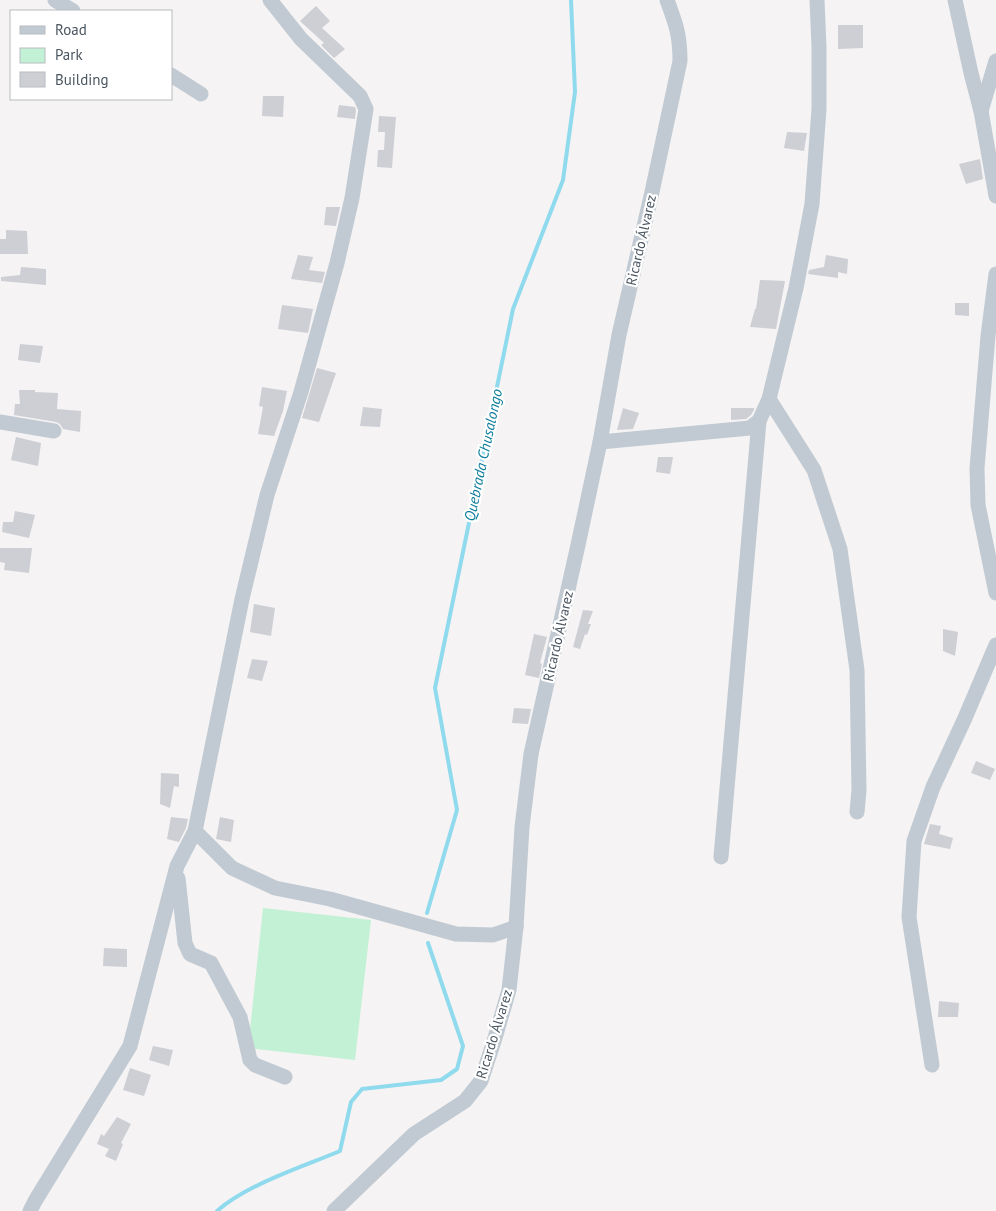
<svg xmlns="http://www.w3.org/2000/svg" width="996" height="1211" font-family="'PT Sans',sans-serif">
	<rect width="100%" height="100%" fill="#f5f3f3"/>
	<polygon fill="#c3f1d5" points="263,908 371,920 355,1060 248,1048"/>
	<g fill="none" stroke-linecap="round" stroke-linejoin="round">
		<g stroke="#90daee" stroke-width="4">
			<polyline points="427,913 457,810 435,688 513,309 563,180 575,92 571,0"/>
			<path d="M217,1211C248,1184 302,1167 340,1151L351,1102L362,1089L441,1080L457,1069L463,1046L428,943"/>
		</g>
	</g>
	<g fill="#cdcfd5">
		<polygon points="316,6 330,21 322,28 345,49 334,58 321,45 324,43 300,21"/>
		<polygon points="838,25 863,25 863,48 838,49"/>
		<polygon points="263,96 284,96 283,117 262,116"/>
		<polygon points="339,105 355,107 356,110 355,119 337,117"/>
		<polygon points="379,116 396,117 392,168 377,167 378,150 384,150 385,132 378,132"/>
		<polygon points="787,132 807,133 804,151 784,148"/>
		<polygon points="980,159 983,179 966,184 959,164"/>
		<polygon points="326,207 340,207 336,226 324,225"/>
		<polygon points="6,230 27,231 28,254 0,254 0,239 6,239"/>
		<polygon points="298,255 313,257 309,270 325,272 322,283 291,279"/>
		<polygon points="826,255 848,259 847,274 838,272 838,278 808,274 809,270 824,267"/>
		<polygon points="21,267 46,269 46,285 1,281 1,277 20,275"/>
		<polygon points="760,280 785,281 776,329 750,327 755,309 756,309"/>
		<polygon points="955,303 969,303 969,316 955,315"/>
		<polygon points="282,305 313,309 308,333 278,329"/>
		<polygon points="20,344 43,346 40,363 18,360"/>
		<polygon points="317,368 336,373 319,422 302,418"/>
		<polygon points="262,387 287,391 283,411 274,436 258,434 263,407 259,406"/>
		<polygon points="19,390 35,390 35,392 58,393 57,409 81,411 80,432 63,429 60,424 56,422 14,415 15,404 20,404"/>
		<polygon points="363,407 382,409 380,427 360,426"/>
		<polygon points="623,408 639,413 633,429 617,430"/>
		<polygon points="731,408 754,408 754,410 751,415 746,419 731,420"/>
		<polygon points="16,437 41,443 38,466 11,460"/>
		<polygon points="658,457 673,457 670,474 656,472"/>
		<polygon points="15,511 35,515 29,538 2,532 3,522 13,522"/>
		<polygon points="0,548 32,548 29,573 4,570 5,563 0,562"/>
		<polygon points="254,604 275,608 271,636 250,632"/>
		<polygon points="583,610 593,611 588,624 591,624 587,635 585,634 580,649 573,647"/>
		<polygon points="943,629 958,632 955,656 943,651"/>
		<polygon points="534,634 547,637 540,663 542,664 539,678 525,675"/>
		<polygon points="252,659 268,661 262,681 247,678"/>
		<polygon points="514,708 531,709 528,724 512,723"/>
		<polygon points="976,761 995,769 990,780 971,773"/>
		<polygon points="161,773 179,774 179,787 174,786 170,808 160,804"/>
		<polygon points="171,817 188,819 186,828 179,842 167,839"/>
		<polygon points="220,817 234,820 231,842 216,839"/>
		<polygon points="930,824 941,826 939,834 953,838 950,849 924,844"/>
		<polygon points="104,948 127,949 127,967 103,966"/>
		<polygon points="939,1001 959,1003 958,1017 938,1017"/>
		<polygon points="153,1046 173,1050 169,1066 149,1060"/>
		<polygon points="130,1068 151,1075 144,1096 123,1090"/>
		<polygon points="117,1117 131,1124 121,1143 123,1144 116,1161 105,1156 109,1149 97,1144 101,1134 104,1136"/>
	</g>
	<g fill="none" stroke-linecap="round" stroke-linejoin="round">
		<g stroke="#c1cad2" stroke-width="15">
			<polyline points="55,0 73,11"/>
			<polyline points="955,0 971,73 981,111 996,196"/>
			<polyline points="171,75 201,94"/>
			<polyline points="981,111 996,61"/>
			<polyline points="996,274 988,336 977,468 978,505 996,593"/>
			<polyline points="769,399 814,470 840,549 857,670 859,790 857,812"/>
			<polyline points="0,422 54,431"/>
			<polyline points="600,442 750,428 759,421 769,399 796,288 812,204 819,109 819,47 817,0"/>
			<polyline points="195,831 232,868 275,888 330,899 456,934 493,935 516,927"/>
			<polyline points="721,857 759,421"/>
			<polyline points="178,878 185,943 190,954 211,963 240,1017 250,1060 255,1065 285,1077"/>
			<polyline points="932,1065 909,917 914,841 933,787 965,718 996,645"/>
			<polyline points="30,1211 35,1201 130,1046 177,866 195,831 242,599 267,495 301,392 337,263 352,198 366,109 360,96 301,39 270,0"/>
			<path d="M334,1211L414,1134L465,1101L481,1081L495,1038L509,990L516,927L522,827L531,754L578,545L600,442L619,335L652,192L680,61C680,35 676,24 667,0"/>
		</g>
	</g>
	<g text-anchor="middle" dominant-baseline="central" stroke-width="4.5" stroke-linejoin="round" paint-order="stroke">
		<g font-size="14" fill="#4a5661" stroke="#fff">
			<text transform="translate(641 240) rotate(-77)">Ricardo Álvarez</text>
			<text transform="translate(558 636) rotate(-77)">Ricardo Álvarez</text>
			<text transform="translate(494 1034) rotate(-73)">Ricardo Álvarez</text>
		</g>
		<g font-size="15" font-style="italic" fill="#0c7c9b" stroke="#fff">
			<text transform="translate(483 455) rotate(-78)">Quebrada Chusalongo</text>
		</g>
	</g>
	<rect x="10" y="10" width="162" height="90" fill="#ffffff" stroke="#b7bbc0"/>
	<rect x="20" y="26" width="25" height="8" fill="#c1cad2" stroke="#b7bbc0"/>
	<text x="55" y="35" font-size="15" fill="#4a5661">Road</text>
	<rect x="20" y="48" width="25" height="15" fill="#c3f1d5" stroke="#b7bbc0"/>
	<text x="55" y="60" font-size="15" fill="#4a5661">Park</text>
	<rect x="20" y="72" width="25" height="15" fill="#cdcfd5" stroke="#b7bbc0"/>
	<text x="55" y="85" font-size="15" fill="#4a5661">Building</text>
</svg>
